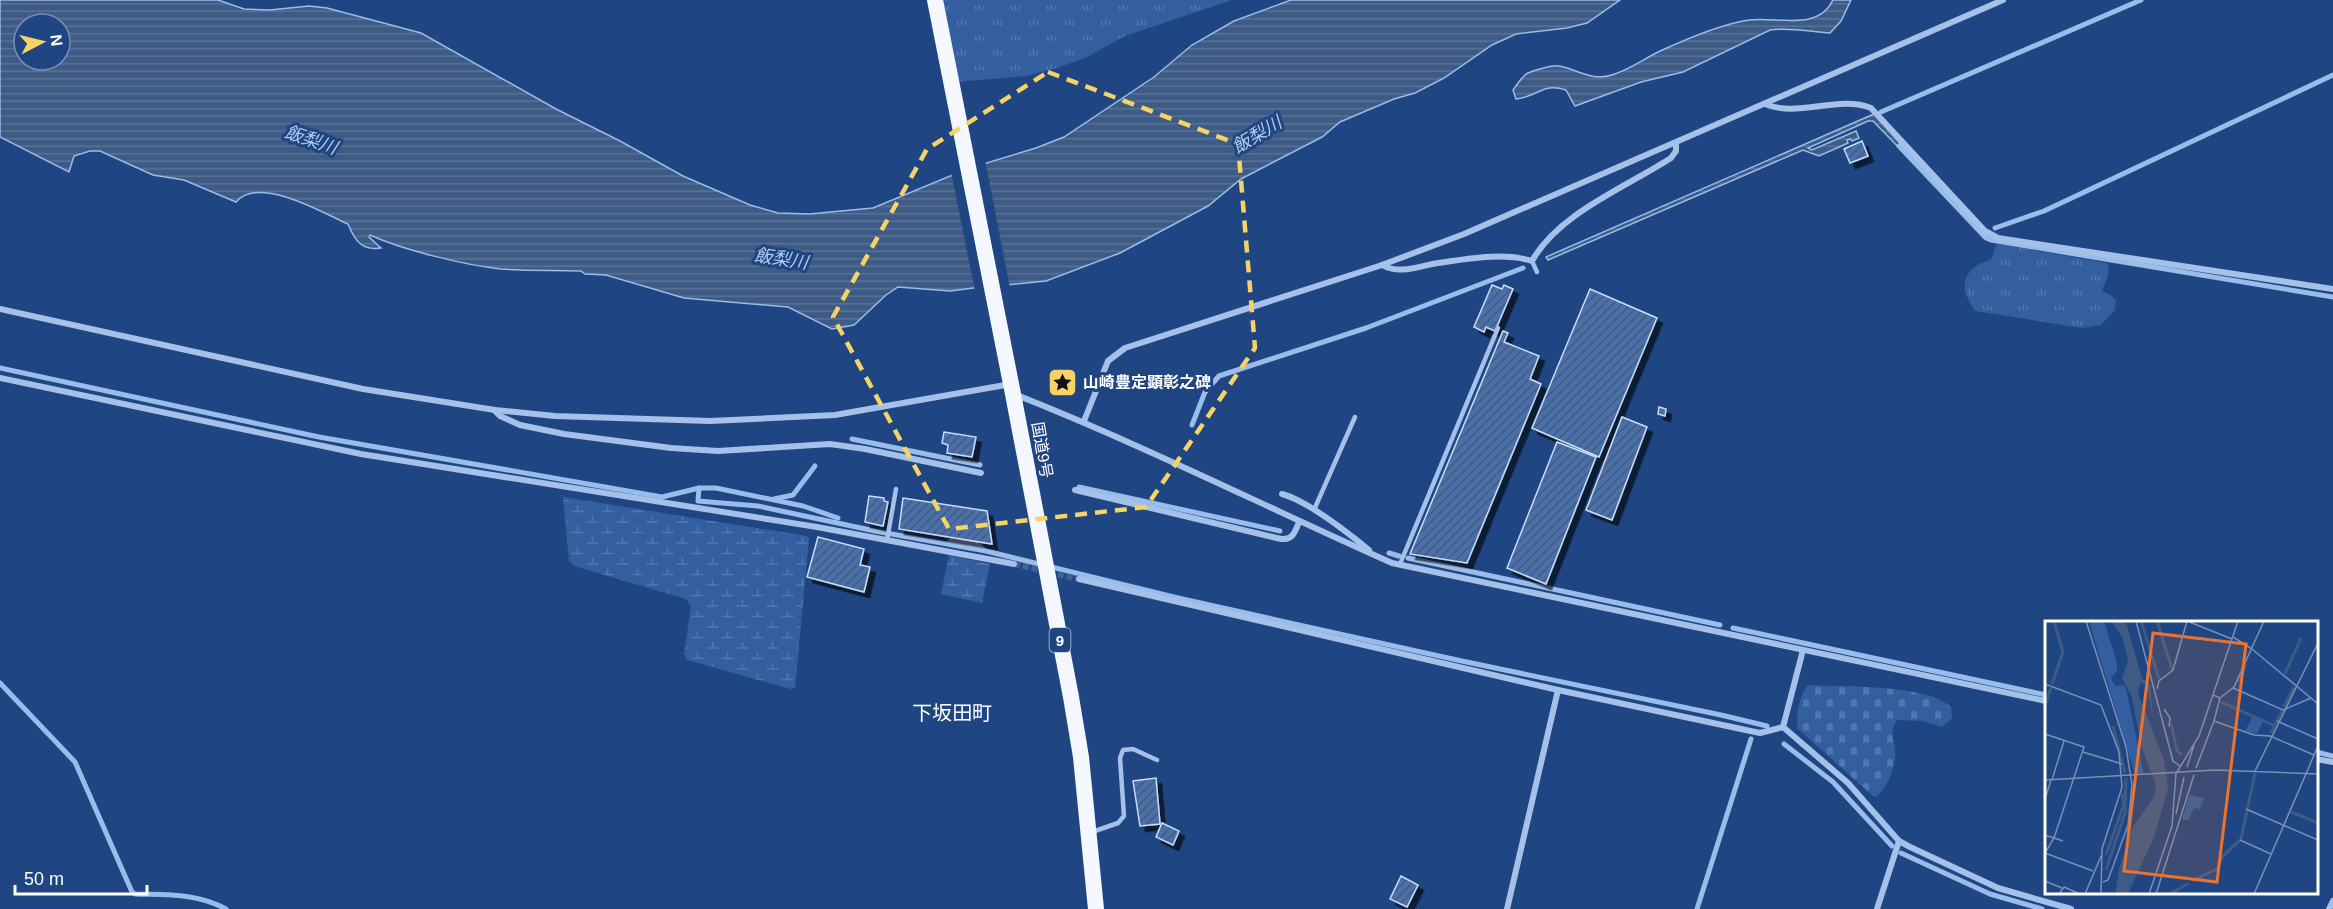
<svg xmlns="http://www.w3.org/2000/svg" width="2333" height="909" font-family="Helvetica,'Noto Sans JP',sans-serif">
	<defs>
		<pattern id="grass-tufts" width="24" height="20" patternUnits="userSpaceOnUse" patternTransform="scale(1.5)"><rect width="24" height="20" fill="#335fa0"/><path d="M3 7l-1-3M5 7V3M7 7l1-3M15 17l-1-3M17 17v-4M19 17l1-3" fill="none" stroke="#5277ae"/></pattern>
		<pattern id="wetland-marsh" width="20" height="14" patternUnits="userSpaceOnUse" patternTransform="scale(1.5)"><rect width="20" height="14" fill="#335fa0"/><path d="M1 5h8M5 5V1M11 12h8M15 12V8" fill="none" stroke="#5277ae"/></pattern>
		<pattern id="cemetery-stones" width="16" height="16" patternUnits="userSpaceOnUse" patternTransform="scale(1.5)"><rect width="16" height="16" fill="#335fa0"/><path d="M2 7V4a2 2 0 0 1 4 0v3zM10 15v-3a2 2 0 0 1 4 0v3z" fill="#5277ae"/></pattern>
		<pattern id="water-rules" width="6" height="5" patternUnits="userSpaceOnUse" patternTransform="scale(1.5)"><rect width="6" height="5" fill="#3e5b86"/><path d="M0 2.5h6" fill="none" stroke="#5b7498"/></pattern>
		<pattern id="building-hatch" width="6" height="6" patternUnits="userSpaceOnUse" patternTransform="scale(1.5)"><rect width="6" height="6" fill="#4870ab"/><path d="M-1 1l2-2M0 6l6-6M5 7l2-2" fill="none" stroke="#4a5c77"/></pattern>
		<filter id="shadow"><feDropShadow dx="5.5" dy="5.5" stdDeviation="0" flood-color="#0009"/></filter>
	</defs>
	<rect width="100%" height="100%" fill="#1f4682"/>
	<g fill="url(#grass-tufts)">
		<polygon points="939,0 1232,0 1125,36 1087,57 1057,68 1026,76 955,82"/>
		<path d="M1998,244L2107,263C2112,273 2105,281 2102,291L2112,296L2116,300L2115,310L2101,325L2082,328L1975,311C1965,296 1958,280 1975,267C1980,262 1987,263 1992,258L1996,245Z"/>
	</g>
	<g fill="url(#wetland-marsh)">
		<polygon points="563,497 807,536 809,538 795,688 791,689 687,660 684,654 691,606 686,599 574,566 569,561"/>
		<polygon points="949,555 990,564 982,603 941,594"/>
	</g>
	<path fill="url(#cemetery-stones)" d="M1808,685C1843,687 1926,684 1951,707L1952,718L1942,727L1923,721L1897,720C1888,734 1895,739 1895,752C1896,767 1887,787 1877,796H1873L1798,729C1795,718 1800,693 1808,685Z"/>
	<g fill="url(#water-rules)" stroke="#99bcea" stroke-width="1.5" fill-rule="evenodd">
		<path d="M0,0H218L244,9L270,10L309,6L327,8L421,33L556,109L620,141L683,176L750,205L778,213L809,214L873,208L967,169L989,286L950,291L898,287L886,295L854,325L832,329L788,307L684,298L606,275L585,274L581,271C554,270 527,271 501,269C464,265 403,250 370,235L369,237L381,248C362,251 355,241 348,224C321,212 259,175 236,202L184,180L153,175L100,151H90L74,156L69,172L0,137ZM24,24H60V60H24Z"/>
		<polygon points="1291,0 1620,0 1587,23 1567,28 1516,34 1492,45 1444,78 1415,93 1394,99 1340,122 1322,137 1241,179 1208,206 1120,253 1046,281 994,286 970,168 1036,148 1064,137 1154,77 1192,45 1234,21"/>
		<path d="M1833,0H1851L1841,21L1830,33C1810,32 1791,27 1770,30L1683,72L1641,82L1575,106L1566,90C1544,82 1537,97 1516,99L1513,90C1517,85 1522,76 1528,73C1535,70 1552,65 1559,66C1576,69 1590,80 1608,76C1626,72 1642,60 1658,52C1684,40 1721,24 1749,20C1776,16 1818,32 1833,0Z"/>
		<polygon points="1874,114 1906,150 1902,151 1873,121 1868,121 1808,148 1812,150 1856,131 1859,138 1852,141 1850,139 1847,140 1848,143 1819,156 1803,150 1548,260 1546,257"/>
	</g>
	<polygon fill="#1f4682" points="985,160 1010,288 975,291 951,172"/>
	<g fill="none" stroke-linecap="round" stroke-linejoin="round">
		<g stroke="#99bcea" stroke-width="5">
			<polyline points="1881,112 2141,0"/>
			<polyline points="1899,146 1986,238 1991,240 2333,297"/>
			<polyline points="1995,228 2044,211 2333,75"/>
			<polyline points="0,368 319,437 662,497 699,488 716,488 803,506 838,518"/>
			<polyline points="1192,425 1205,392 1219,376 1366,328 1523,268"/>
			<polyline points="852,439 980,465"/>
			<polyline points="1079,487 1280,531"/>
			<polyline points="699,488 698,501 758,506 875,531 986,551 1178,598 1457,660 1721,715 1767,726"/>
			<polyline points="774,499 793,495 815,466"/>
			<polyline points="950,541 978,545 984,550"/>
			<polyline points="1389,553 1399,556"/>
			<polyline points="1408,558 1720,625"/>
			<polyline points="1733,628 2046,695"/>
			<path d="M0,683L75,762L132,892L135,894C167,895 197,893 226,909"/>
			<polyline points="1784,744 1833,782 1892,846"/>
			<polyline points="2316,752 2333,756"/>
			<polyline points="1901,853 1990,894 2042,909"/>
			<polyline points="1697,909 1751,739"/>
		</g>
	</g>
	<g fill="url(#building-hatch)" stroke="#cadcf7" stroke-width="1.5" filter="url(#shadow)">
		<polygon points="1862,141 1868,156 1850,163 1844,149"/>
		<polygon points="1492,285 1502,289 1504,285 1513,289 1495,331 1486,327 1484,332 1474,327"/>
		<polygon points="1590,289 1657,318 1599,457 1532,428"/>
		<polygon points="1503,331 1508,333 1504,342 1539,356 1530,379 1541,384 1467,563 1410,554"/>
		<polygon points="1659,407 1666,409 1665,416 1658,414"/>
		<polygon points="1622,417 1647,427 1612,520 1586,510"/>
		<polygon points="944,432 976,437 972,457 947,453 948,445 942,443"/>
		<polygon points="1557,442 1596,457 1546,584 1507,568"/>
		<polygon points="869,496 884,498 884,501 888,502 883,526 865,522"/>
		<polygon points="903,498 987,511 992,544 899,529"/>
		<polygon points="818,537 864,549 860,565 870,567 864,592 807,577"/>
		<polygon points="1156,778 1160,824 1140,826 1133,781"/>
		<polygon points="1162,823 1179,831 1173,845 1156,837"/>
		<polygon points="1401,876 1418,885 1407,907 1390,899"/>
	</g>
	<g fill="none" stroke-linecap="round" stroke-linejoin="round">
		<polyline stroke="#416295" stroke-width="6" stroke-dasharray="6 3" stroke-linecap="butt" points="1014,564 1079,579"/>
		<g stroke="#a6c1e9" stroke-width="4.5">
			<polyline points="1532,261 1537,272"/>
			<polyline points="1314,510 1355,417"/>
			<polyline points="887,540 896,489"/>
			<polyline points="1400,564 1498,328"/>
			<polyline points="1092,832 1118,823 1124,816 1120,758 1123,750 1133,749 1157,760"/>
		</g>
		<g stroke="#a6c1e9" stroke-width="6">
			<path d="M1765,104C1798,118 1838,95 1871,108L1985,231L1998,238L2333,289"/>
			<path d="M1382,265C1400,275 1419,266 1438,263C1467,259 1503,252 1532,261C1558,214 1626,187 1671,158L1676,151V143"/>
			<polyline points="0,309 363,389 495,410 555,416 710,421 835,415 1011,384"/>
			<polyline points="0,378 361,454 817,527 1014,564"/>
			<path d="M1014,394C1143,445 1266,507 1392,563L2046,701"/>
			<polyline points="495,411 500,416 520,425 564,434 671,448 718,451 830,444 865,449 981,473"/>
			<polyline points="1084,421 1108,361 1125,348 1382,265 1464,234 2003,0"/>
			<path d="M1075,490L1281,539C1293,540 1295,532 1299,522"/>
			<path d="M1282,494C1308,501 1347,532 1369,550"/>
			<polyline points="1079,579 1558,690"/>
			<polyline points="1803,650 1783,727 1848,783 1899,841 1910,847 1998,888 2071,909"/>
			<polyline points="2316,759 2333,762"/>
			<polyline points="1507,909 1558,690 1760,733 1783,727"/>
			<polyline points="1877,909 1899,841"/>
			<polyline points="2329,909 2333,901"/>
		</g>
		<polyline stroke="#f4f8fe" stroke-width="16" points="935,0 1013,394 1071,697 1081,757 1096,909"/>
	</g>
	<path fill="none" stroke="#f7d366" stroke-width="4.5" stroke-dasharray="12 8" stroke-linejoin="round" d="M1048,72L1238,144L1255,348L1146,507L949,529L833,317L927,149Z"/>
	<defs>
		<symbol id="sight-square" viewBox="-11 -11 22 22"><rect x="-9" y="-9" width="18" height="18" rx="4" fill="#f7d366" stroke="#1f4682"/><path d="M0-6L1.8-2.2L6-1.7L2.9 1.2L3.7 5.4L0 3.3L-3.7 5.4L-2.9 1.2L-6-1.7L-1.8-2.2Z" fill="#111"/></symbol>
	</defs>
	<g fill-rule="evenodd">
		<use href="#sight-square" x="1046" y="366" width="33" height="33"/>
	</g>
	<g text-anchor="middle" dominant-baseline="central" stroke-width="6" stroke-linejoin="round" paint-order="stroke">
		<rect fill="#1f4682" stroke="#bcc8da" stroke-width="1.5" x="1049.5" y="628" width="21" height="24" rx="4.5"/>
		<g font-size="15" font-weight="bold" fill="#fff">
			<text x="1060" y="640">9</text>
		</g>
		<g font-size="16" font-weight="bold" fill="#fff" stroke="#1f4682" text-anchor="start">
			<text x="1083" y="382">山崎豊定顕彰之碑</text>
		</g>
		<g font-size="16" fill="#fff" stroke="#1f4682">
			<text transform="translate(1042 450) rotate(80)">国道9号</text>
		</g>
		<g font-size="18" font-style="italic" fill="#b1cbf0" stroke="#1f4682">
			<text transform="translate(1257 135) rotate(-31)">飯梨川</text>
			<text transform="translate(311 140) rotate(19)">飯梨川</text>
			<text transform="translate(781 259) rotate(9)">飯梨川</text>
		</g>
		<g font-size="20" fill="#fff" stroke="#1f4682">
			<text x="952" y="713">下坂田町</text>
		</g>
	</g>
	<g transform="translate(2045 621)">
		<rect width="273" height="273" fill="#1f4682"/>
		<path d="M44,0H59L72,42V50L66,57L70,65L78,64L81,67L99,154H90ZM208,95L218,100L212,113L200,110Z" fill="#335fa0"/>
		<path d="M144,174L159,177L155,188L149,187L144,199H137Z" fill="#335fa0"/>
		<path d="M67,0L81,1L97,57L105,64L108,96L102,63L95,62L93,72L119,139L123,168L109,216L83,273H70L74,248L87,207L109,176L111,164L96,124L87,76L77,57L83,40L78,18Z" fill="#3e5b86"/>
		<path fill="none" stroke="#3e5b86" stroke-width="3" d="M96,0L114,58M112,0L127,48M240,53L256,17M193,61L201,43M7,63L18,31L9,0M176,81L230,105M0,85L6,67M239,86L249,66M126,102L132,130L137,134M68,105L80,152M226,112L237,90M246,191L273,202M61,234L79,183L77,172M61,249L80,192L81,157M147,260L172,248L178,235L196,218L210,152M125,273L144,262"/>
		<path fill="none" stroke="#7990b4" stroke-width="1.5" d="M41,0L81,126L87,164L83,204L63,259L58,261M91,0L128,140L135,145M142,0L187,18M188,16L207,28M207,28L273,83M0,63L56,84L74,131L77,166L57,228L56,273M188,67L238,89L266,77M112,68L114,60L128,49L142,0M168,74L175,77L189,66L219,0M175,77L169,100L209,114L225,115L269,134M119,88L125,97L124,106M232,100L273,118M0,113L39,126L9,217L0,232M38,131L77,143M142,146L149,124M151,147L169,100M210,150L273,22M132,151L154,115L193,0M0,159L170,149L273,153M7,159L19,120M0,178L6,159M201,188L273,219M131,193L139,156M0,214L18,220M195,219L226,233M0,232L48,250M0,260L17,267M14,273L19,266L35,273M40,273L57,233M104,273L127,205L131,152M111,273L149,154M209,273L273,125"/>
		<path fill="#eb7230" fill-opacity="0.15" stroke="#eb7230" stroke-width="3" d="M108,12L201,23L172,261L79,250Z"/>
		<rect width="273" height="273" fill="none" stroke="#fff" stroke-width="3"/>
	</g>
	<g transform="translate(42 42) rotate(83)"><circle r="28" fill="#1f4682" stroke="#7990b4" stroke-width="1.5"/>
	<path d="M0-4.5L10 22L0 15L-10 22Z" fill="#f7d366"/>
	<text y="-9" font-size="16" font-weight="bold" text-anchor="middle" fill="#ffffff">N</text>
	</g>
	<path d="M15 885v9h132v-9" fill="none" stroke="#ffffff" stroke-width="3"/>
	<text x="24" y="885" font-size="18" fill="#ffffff" stroke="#1f4682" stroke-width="4.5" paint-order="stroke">50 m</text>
</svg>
